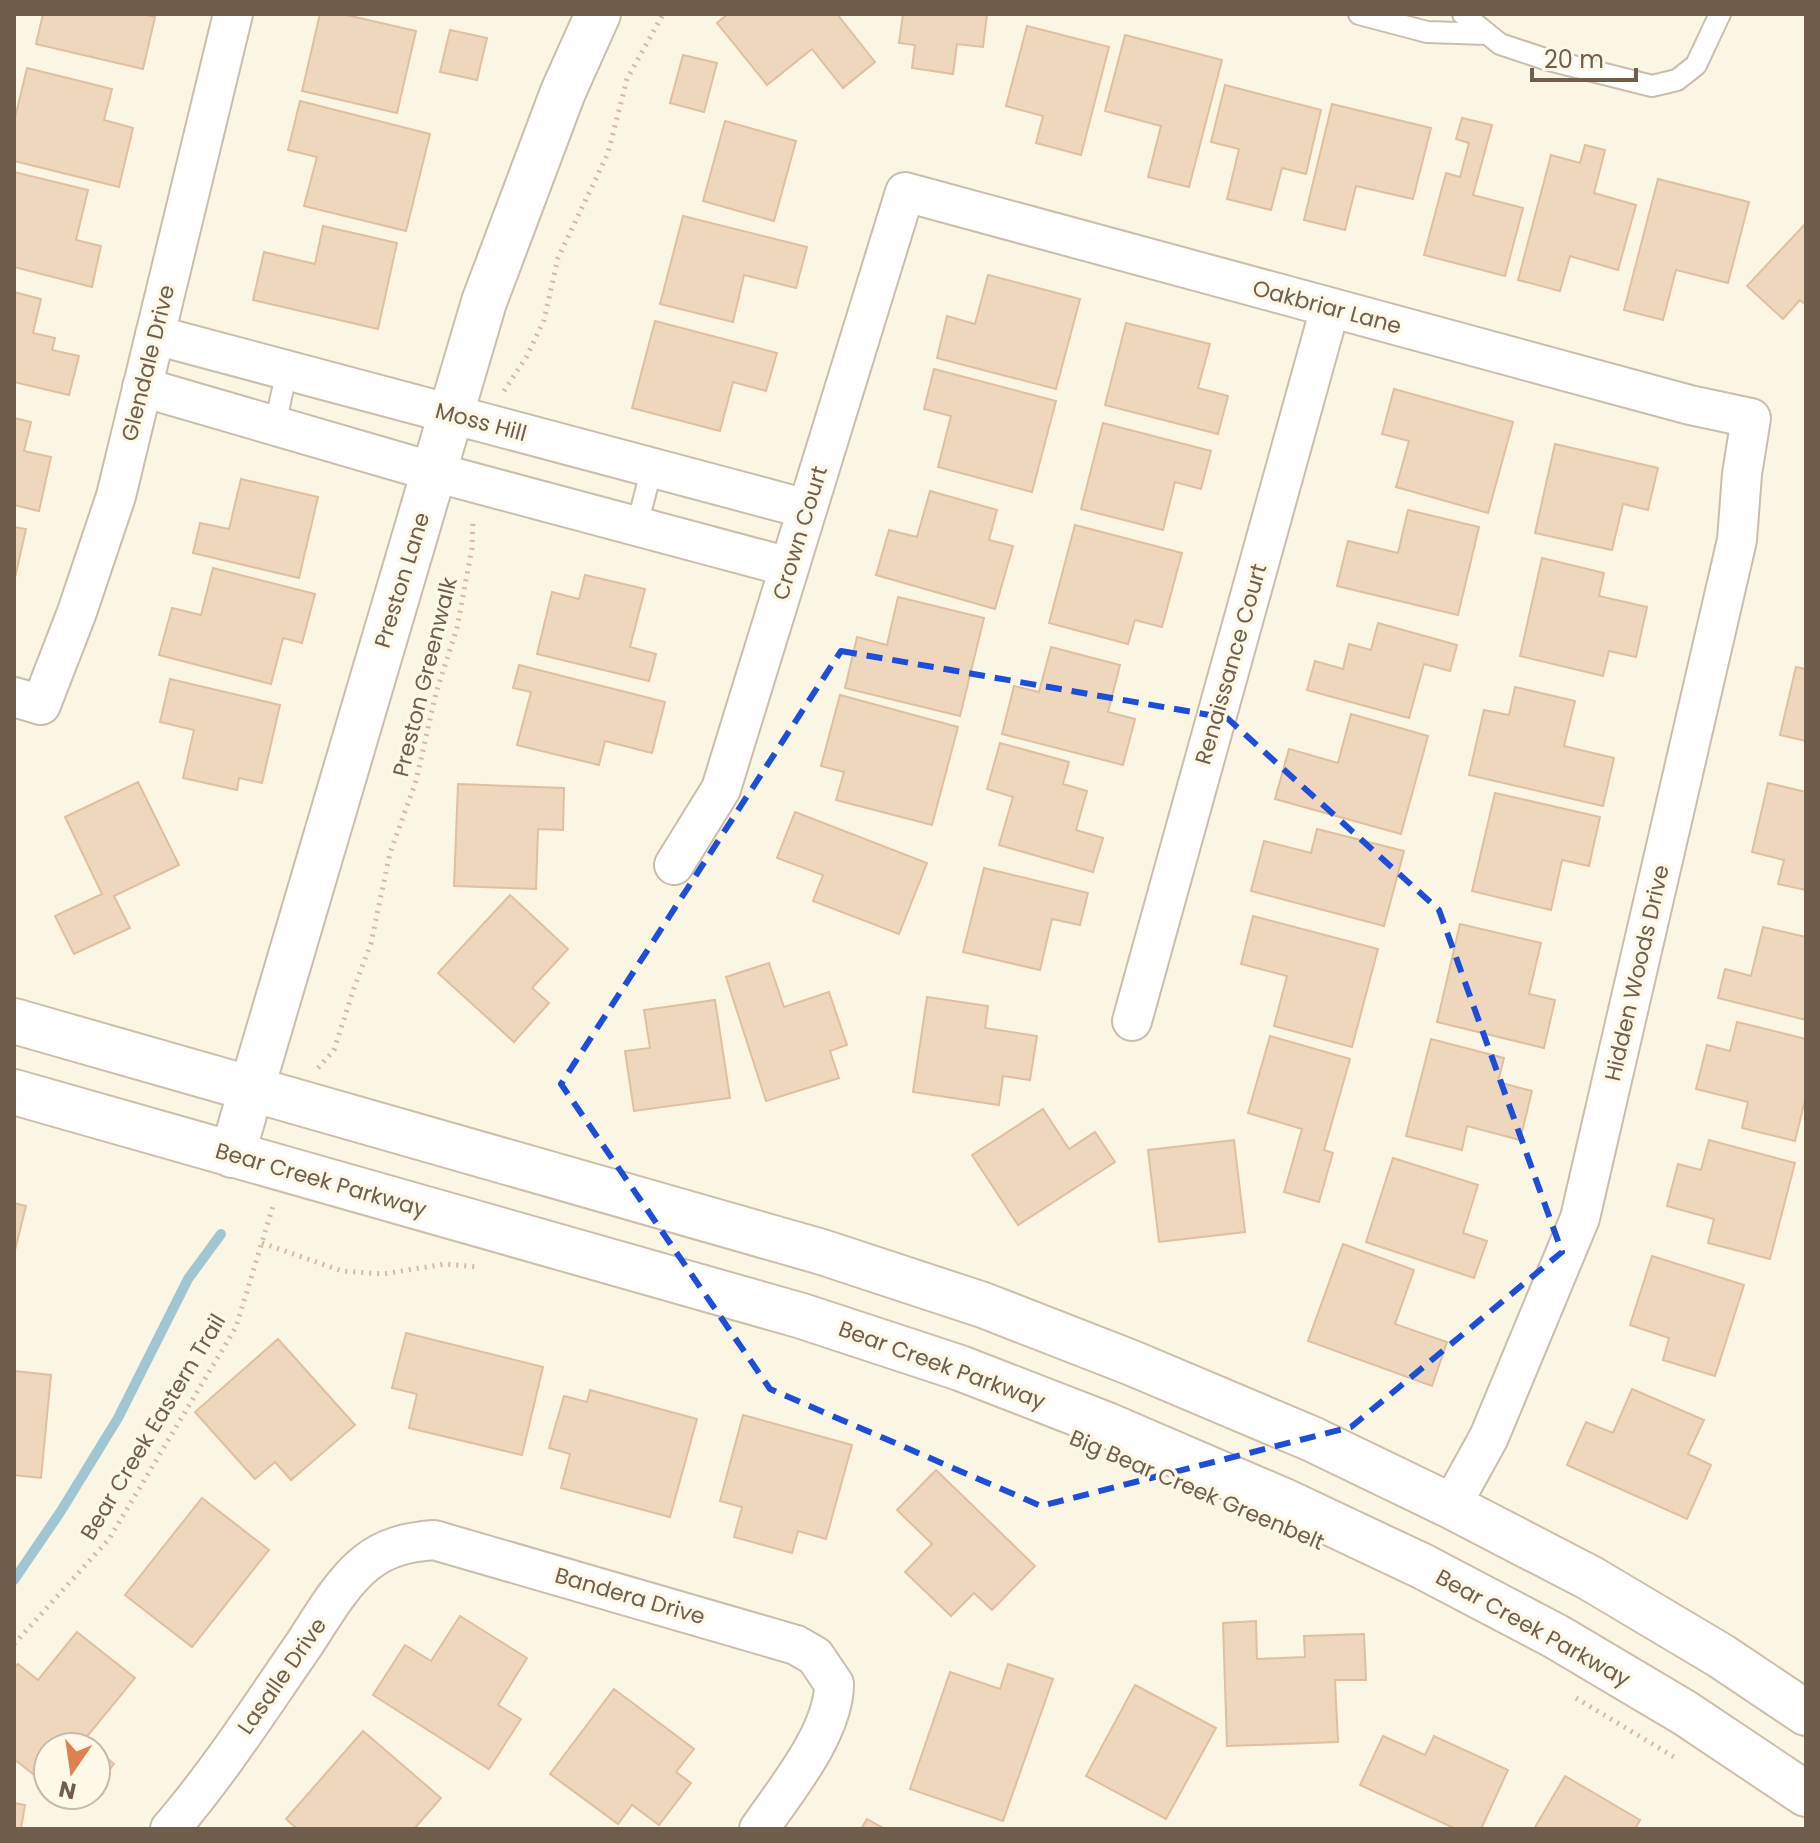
<svg xmlns="http://www.w3.org/2000/svg" width="1820" height="1843" font-family="Poppins,sans-serif">
	<rect width="100%" height="100%" fill="#fbf5e4"/>
	<g fill="none" stroke-linecap="round" stroke-linejoin="round">
		<polyline stroke="#a0c6d4" stroke-width="10" points="14,1580 61,1511 118,1418 188,1279 221,1234"/>
	</g>
	<g fill="#eed7bd" stroke="#e0bf9e" stroke-width="2">
		<polygon points="43,14 143,14 155,17 143,69 36,44"/>
		<polygon points="320,14 342,14 416,31 397,113 302,91"/>
		<polygon points="728,14 837,14 875,62 843,88 812,49 767,85 717,23"/>
		<polygon points="903,14 987,14 983,47 957,44 953,74 912,68 915,45 899,43"/>
		<polygon points="1027,26 1109,47 1081,155 1036,143 1043,116 1006,106"/>
		<polygon points="450,30 487,38 477,80 440,72"/>
		<polygon points="1125,35 1222,60 1189,187 1148,177 1161,126 1105,111"/>
		<polygon points="683,55 717,63 704,112 670,103"/>
		<polygon points="27,68 112,89 104,120 133,128 119,187 14,161 14,122"/>
		<polygon points="1225,85 1321,110 1306,174 1282,168 1271,210 1227,199 1239,149 1211,142"/>
		<polygon points="300,101 430,134 406,231 304,206 317,157 288,150"/>
		<polygon points="1332,104 1431,128 1413,199 1356,186 1345,230 1304,220"/>
		<polygon points="1462,118 1492,125 1473,195 1523,208 1505,276 1424,255 1446,173 1460,177 1469,143 1456,139"/>
		<polygon points="725,121 796,141 774,221 703,201"/>
		<polygon points="1585,145 1605,150 1594,193 1636,205 1618,270 1570,256 1560,291 1518,280 1551,155 1580,163"/>
		<polygon points="14,172 88,190 76,240 101,246 92,287 14,267"/>
		<polygon points="1658,179 1749,202 1728,283 1676,270 1663,320 1624,310"/>
		<polygon points="683,216 807,247 796,288 744,275 733,322 660,304"/>
		<polygon points="1806,223 1806,305 1800,300 1783,319 1747,286"/>
		<polygon points="323,226 397,243 378,329 253,300 264,252 315,264"/>
		<polygon points="988,275 1080,299 1056,389 937,358 947,316 975,324"/>
		<polygon points="14,292 41,299 33,333 55,338 52,350 79,356 69,395 14,382"/>
		<polygon points="655,321 777,353 766,391 733,382 720,431 632,408"/>
		<polygon points="1126,323 1210,344 1198,388 1228,396 1218,434 1105,405"/>
		<polygon points="934,369 1056,401 1032,492 938,467 951,416 924,409"/>
		<polygon points="1394,389 1513,422 1488,513 1396,487 1409,441 1382,434"/>
		<polygon points="14,418 31,422 24,451 51,457 39,511 14,505"/>
		<polygon points="1103,423 1211,451 1201,489 1175,482 1163,530 1081,509"/>
		<polygon points="1555,444 1658,468 1648,510 1623,504 1612,550 1535,533"/>
		<polygon points="241,479 318,497 299,578 193,553 200,523 229,529"/>
		<polygon points="930,491 997,510 989,540 1013,546 995,609 876,575 889,530 917,537"/>
		<polygon points="1408,510 1479,527 1458,615 1337,586 1348,541 1398,553"/>
		<polygon points="1075,525 1182,553 1162,627 1135,620 1128,644 1049,623"/>
		<polygon points="14,527 26,529 14,582"/>
		<polygon points="1542,558 1604,573 1599,596 1647,607 1636,657 1609,651 1603,676 1520,656"/>
		<polygon points="213,568 315,594 302,643 283,638 271,684 159,655 172,608 201,615"/>
		<polygon points="585,575 645,589 630,647 656,654 649,681 537,654 552,592 579,599"/>
		<polygon points="898,597 984,618 960,716 845,688 857,637 887,645"/>
		<polygon points="1378,623 1457,645 1450,671 1424,664 1409,718 1307,690 1315,661 1343,669 1349,644 1371,650"/>
		<polygon points="1051,647 1120,665 1108,712 1135,719 1123,765 1002,734 1014,686 1039,692"/>
		<polygon points="519,665 665,702 652,753 605,741 599,765 517,745 531,692 513,688"/>
		<polygon points="1796,667 1806,669 1806,741 1780,735"/>
		<polygon points="170,679 280,705 262,783 239,778 237,790 183,778 194,730 160,722"/>
		<polygon points="1515,687 1575,701 1564,746 1614,758 1603,806 1469,775 1484,710 1509,715"/>
		<polygon points="840,695 958,727 932,825 836,800 844,772 821,766"/>
		<polygon points="1351,714 1428,736 1401,834 1275,799 1289,749 1338,763"/>
		<polygon points="1000,743 1069,762 1063,784 1087,791 1076,830 1103,838 1093,872 999,845 1013,797 987,789"/>
		<polygon points="138,782 179,865 114,896 130,928 74,954 55,916 102,894 65,817"/>
		<polygon points="1768,783 1806,792 1806,890 1778,884 1784,860 1752,852"/>
		<polygon points="458,784 564,788 563,830 538,829 536,889 454,886"/>
		<polygon points="1495,793 1600,817 1589,866 1562,860 1551,910 1472,891"/>
		<polygon points="795,812 927,863 899,934 813,901 823,875 777,858"/>
		<polygon points="1317,829 1404,851 1384,926 1251,891 1264,841 1311,853"/>
		<polygon points="984,868 1088,893 1080,925 1052,919 1040,970 963,952"/>
		<polygon points="510,895 568,949 532,988 549,1003 514,1042 438,973"/>
		<polygon points="1253,916 1378,949 1352,1047 1274,1026 1287,976 1241,964"/>
		<polygon points="1460,924 1541,943 1529,994 1555,1000 1544,1048 1437,1022"/>
		<polygon points="1763,927 1806,937 1806,1020 1718,998 1725,969 1751,976"/>
		<polygon points="769,963 784,1007 829,992 847,1045 830,1051 839,1078 766,1101 726,977"/>
		<polygon points="927,997 988,1006 985,1028 1037,1036 1030,1080 1003,1076 999,1105 913,1092"/>
		<polygon points="715,1000 730,1098 634,1111 625,1051 650,1048 644,1010"/>
		<polygon points="1737,1022 1806,1039 1806,1096 1795,1141 1742,1128 1748,1102 1696,1089 1707,1045 1730,1051"/>
		<polygon points="1270,1036 1350,1059 1324,1150 1333,1153 1319,1202 1284,1192 1302,1129 1248,1113"/>
		<polygon points="1431,1039 1504,1058 1498,1082 1532,1091 1520,1140 1467,1126 1462,1150 1406,1136"/>
		<polygon points="1043,1109 1069,1149 1095,1132 1115,1162 1018,1225 972,1155"/>
		<polygon points="1234,1140 1245,1232 1159,1242 1148,1150"/>
		<polygon points="1709,1140 1795,1163 1770,1259 1708,1243 1714,1219 1667,1206 1678,1164 1701,1170"/>
		<polygon points="1393,1158 1478,1185 1463,1233 1487,1241 1474,1278 1366,1242"/>
		<polygon points="14,1203 26,1206 14,1254"/>
		<polygon points="1343,1244 1414,1270 1395,1324 1447,1342 1432,1386 1308,1341"/>
		<polygon points="1652,1256 1744,1285 1715,1376 1663,1360 1669,1338 1630,1325"/>
		<polygon points="406,1333 543,1367 522,1455 409,1428 417,1394 392,1388"/>
		<polygon points="278,1339 355,1425 291,1480 275,1462 255,1479 195,1412"/>
		<polygon points="14,1371 51,1375 41,1478 14,1475"/>
		<polygon points="1632,1389 1704,1420 1688,1454 1711,1465 1687,1519 1567,1465 1586,1422 1613,1433"/>
		<polygon points="590,1390 697,1419 670,1517 561,1488 570,1454 549,1448 564,1396 587,1402"/>
		<polygon points="743,1415 852,1445 826,1539 798,1531 792,1553 734,1537 742,1507 720,1501"/>
		<polygon points="936,1470 1035,1566 992,1610 974,1593 951,1616 905,1572 932,1544 897,1510"/>
		<polygon points="202,1498 269,1550 192,1647 125,1595"/>
		<polygon points="460,1616 527,1658 498,1705 521,1719 489,1769 373,1695 405,1645 431,1661"/>
		<polygon points="1256,1621 1257,1659 1305,1657 1304,1636 1364,1634 1366,1680 1335,1680 1338,1742 1227,1746 1223,1623"/>
		<polygon points="77,1632 135,1678 84,1740 93,1747 48,1747 48,1786 14,1759 14,1668 18,1664 38,1680"/>
		<polygon points="1008,1664 1053,1679 1003,1821 910,1789 950,1672 1000,1689"/>
		<polygon points="1135,1685 1216,1728 1166,1819 1086,1776"/>
		<polygon points="614,1689 694,1749 676,1772 691,1783 659,1825 632,1805 618,1824 550,1774"/>
		<polygon points="363,1731 441,1798 414,1829 297,1829 286,1819"/>
		<polygon points="1383,1736 1425,1755 1434,1736 1508,1770 1481,1829 1456,1829 1360,1785"/>
		<polygon points="96,1749 114,1764 96,1786"/>
		<polygon points="1565,1776 1640,1820 1635,1829 1534,1829"/>
		<polygon points="14,1803 25,1805 21,1829 14,1829"/>
		<polygon points="867,1819 885,1829 861,1829"/>
	</g>
	<g fill="none" stroke-linecap="round" stroke-linejoin="round">
		<defs>
			<g id="service">
				<polyline points="1359,14 1427,32 1487,34"/>
				<polyline points="1463,14 1500,44 1545,59 1652,86 1677,80 1696,65 1720,14"/>
				<polyline points="275,425 287,370"/>
				<polyline points="637,525 652,468"/>
			</g>
			<g id="minor">
				<polyline points="155,335 807,509"/>
				<polyline points="142,387 434,472 789,567"/>
				<polyline points="14,697 41,705 77,612 116,496 233,14"/>
				<polyline points="674,865 721,789 905,192 1690,405 1751,418 1742,474 1737,540 1580,1218 1489,1437 1451,1506"/>
				<polyline points="1132,1021 1330,308"/>
				<path d="M170,1829C219,1772 260,1708 303,1646C321,1619 340,1584 366,1563C386,1547 408,1542 434,1540L796,1645L815,1656L834,1684C834,1732 786,1790 759,1829"/>
			</g>
			<polyline id="tertiary" points="232,1155 484,302 563,92 598,14"/>
			<g id="secondary">
				<polyline points="14,1021 822,1252 983,1305 1132,1363 1312,1439 1451,1506 1590,1578 1721,1656 1806,1713"/>
				<polyline points="14,1092 802,1316 960,1368 1107,1425 1284,1501 1422,1566 1557,1637 1685,1713 1806,1794"/>
			</g>
		</defs>
		<use href="#service" stroke="#cbbdab" stroke-width="24"/>
		<use href="#minor" stroke="#cbbdab" stroke-width="42"/>
		<use href="#tertiary" stroke="#cbbdab" stroke-width="48"/>
		<use href="#secondary" stroke="#cebea9" stroke-width="48"/>
		<g stroke="#d3baa0" stroke-width="5" stroke-dasharray="2 6" stroke-linecap="butt">
			<polyline points="504,391 527,356 544,320 558,258 608,153 627,79 663,14"/>
			<polyline points="318,1068 334,1050 354,988 371,943 390,853 416,781 436,693 457,628 472,548 473,520"/>
			<polyline points="262,1243 342,1271 383,1274 445,1264 477,1267"/>
			<polyline points="14,1644 109,1539 236,1327 273,1206"/>
			<polyline points="1576,1698 1674,1757"/>
		</g>
		<use href="#service" stroke="#fff" stroke-width="20"/>
		<use href="#minor" stroke="#fff" stroke-width="38"/>
		<use href="#tertiary" stroke="#fff" stroke-width="44"/>
		<use href="#secondary" stroke="#fff" stroke-width="44"/>
	</g>
	<path fill="none" stroke="#1d4ed8" stroke-width="6" stroke-dasharray="16 10" stroke-linejoin="round" d="M841,651L1227,718L1439,910L1562,1252L1351,1427L1041,1506L770,1389L561,1084Z"/>
	<g text-anchor="middle" dominant-baseline="central" stroke-width="7" stroke-linejoin="round" paint-order="stroke">
		<g font-size="22" fill="#715d4b" stroke="#fef8e9">
			<text transform="translate(1327 307) rotate(15)">Oakbriar Lane</text>
			<text transform="translate(148 363) rotate(-76)">Glendale Drive</text>
			<text transform="translate(481 422) rotate(15)">Moss Hill</text>
			<text transform="translate(800 533) rotate(-73)">Crown Court</text>
			<text transform="translate(402 580) rotate(-73)">Preston Lane</text>
			<text transform="translate(1231 664) rotate(-74)">Renaissance Court</text>
			<text transform="translate(425 677) rotate(-76)">Preston Greenwalk</text>
			<text transform="translate(1637 973) rotate(-77)">Hidden Woods Drive</text>
			<text transform="translate(321 1180) rotate(16)">Bear Creek Parkway</text>
			<text transform="translate(942 1365) rotate(20)">Bear Creek Parkway</text>
			<text transform="translate(153 1427) rotate(-59)">Bear Creek Eastern Trail</text>
			<text transform="translate(1197 1490) rotate(23)">Big Bear Creek Greenbelt</text>
			<text transform="translate(630 1596) rotate(16)">Bandera Drive</text>
			<text transform="translate(1533 1628) rotate(29)">Bear Creek Parkway</text>
			<text transform="translate(282 1676) rotate(-55)">Lasalle Drive</text>
		</g>
	</g>
	<rect width="1820" height="1843" fill="none" stroke="#715d4b" stroke-width="32"/>
	<g transform="translate(72 1771) rotate(193)"><circle r="38" fill="#fef8e9" stroke="#c6baaa" stroke-width="2"/>
	<path d="M0-6L14 30L0 20L-14 30Z" fill="#de814f"/>
	<text y="-12" font-size="22" font-weight="bold" text-anchor="middle" fill="#715d4b">N</text>
	</g>
	<path d="M1532 68v12h104v-12" fill="none" stroke="#715d4b" stroke-width="4"/>
	<text x="1544" y="68" font-size="24" fill="#715d4b" stroke="#fef8e9" stroke-width="6" paint-order="stroke">20 m</text>
</svg>
